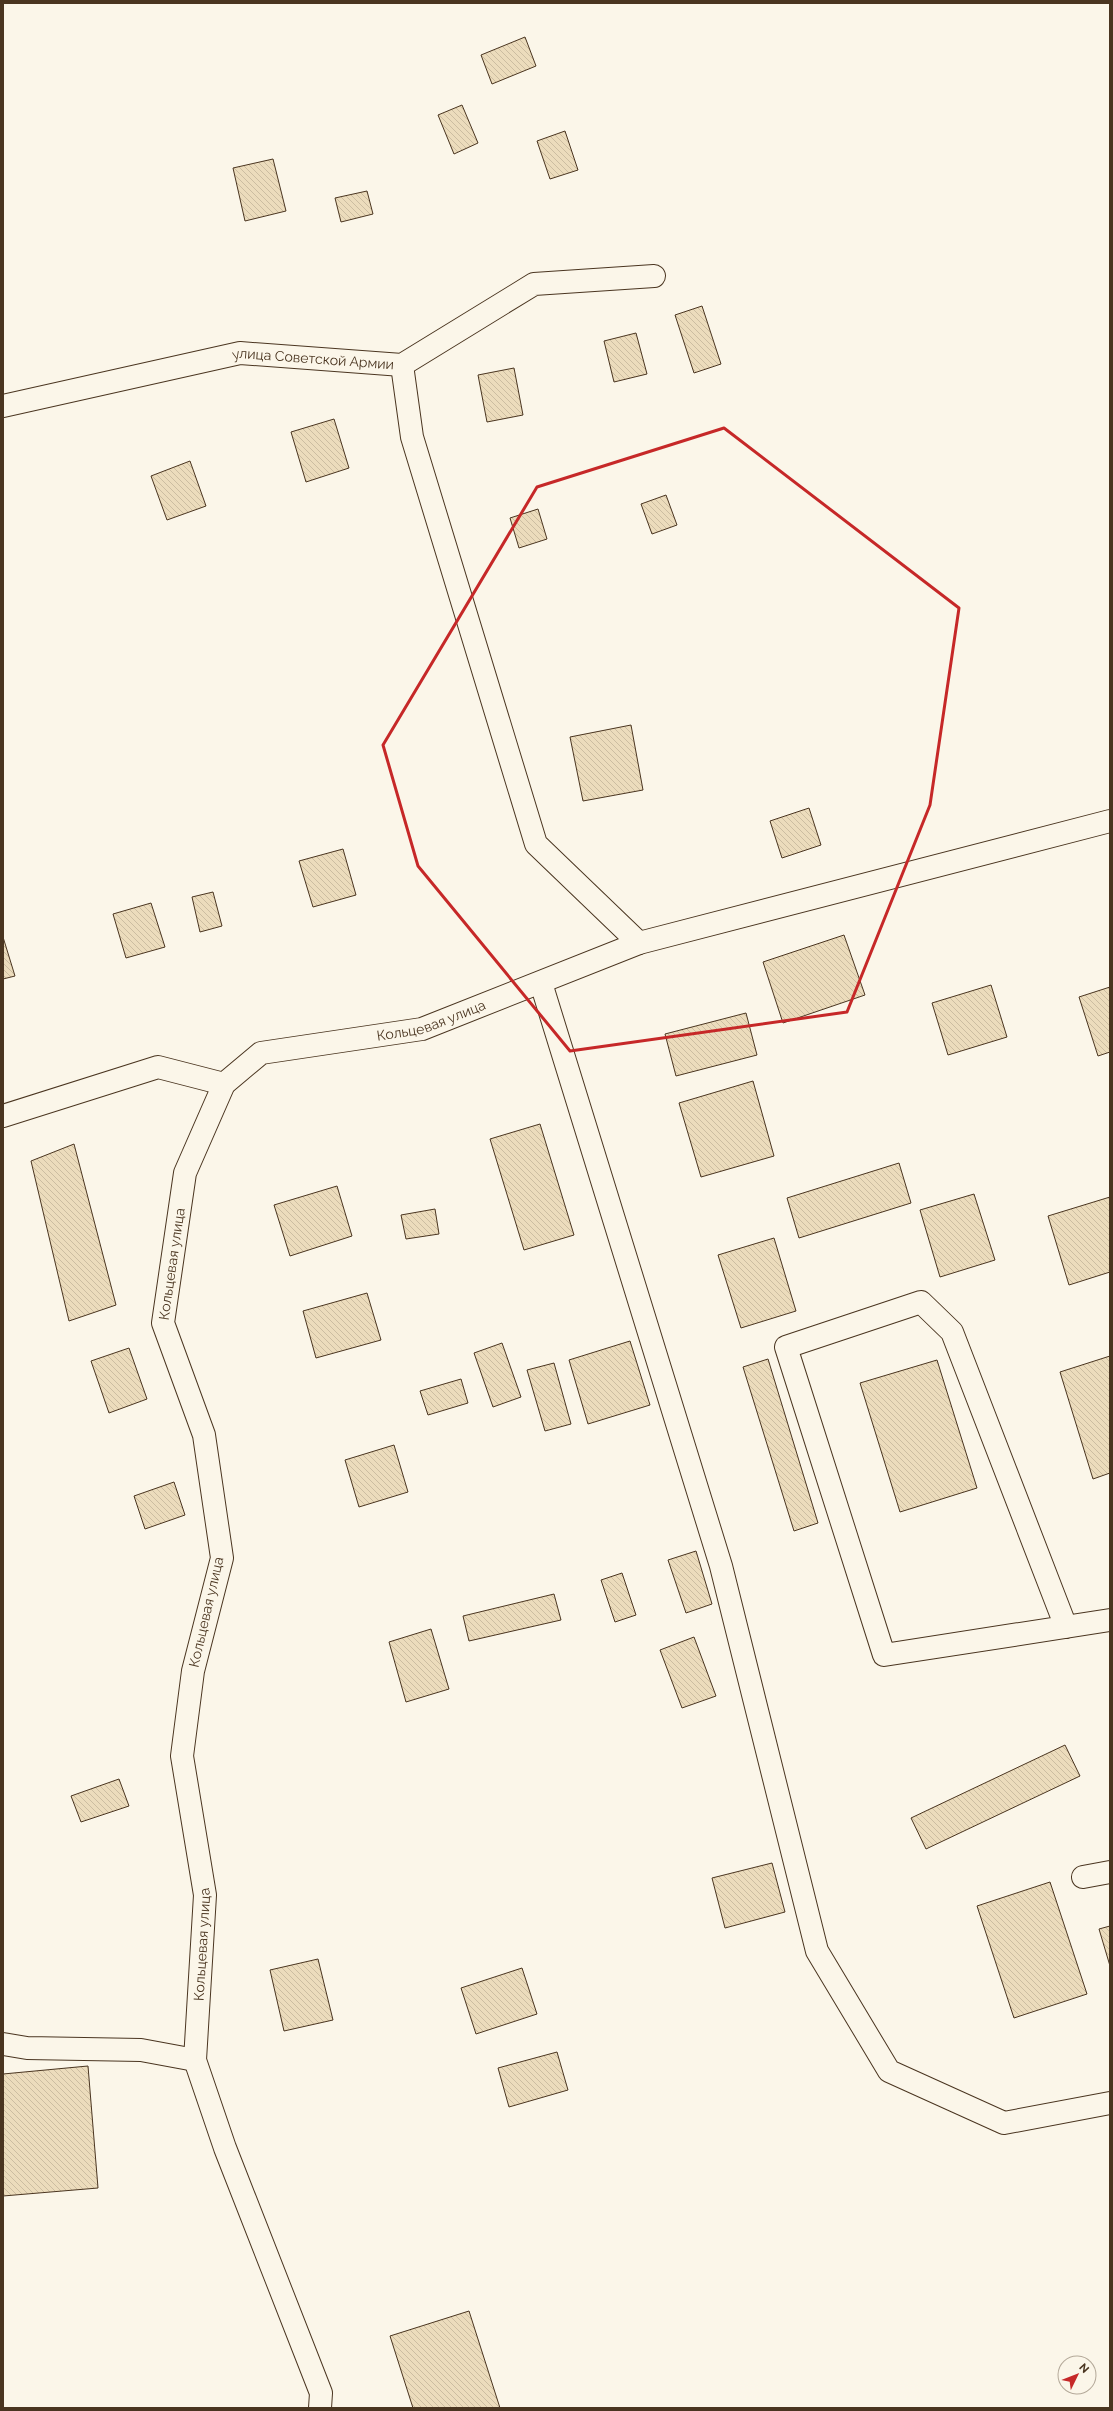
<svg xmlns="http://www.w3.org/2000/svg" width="1113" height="2411" font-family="Raleway,sans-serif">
	<defs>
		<pattern id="building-back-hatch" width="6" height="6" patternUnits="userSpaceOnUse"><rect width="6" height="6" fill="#ecdcbc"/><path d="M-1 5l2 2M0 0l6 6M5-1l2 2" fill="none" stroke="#ccbda1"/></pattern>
	</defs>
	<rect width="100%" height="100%" fill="#fbf6e9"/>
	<g fill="url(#building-back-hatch)" stroke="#4a3520">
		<polygon points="525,37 536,66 492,84 481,55"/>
		<polygon points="462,105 478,143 454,154 438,115"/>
		<polygon points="565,131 578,170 550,179 537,141"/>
		<polygon points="273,159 286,211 245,221 233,168"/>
		<polygon points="367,191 373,214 341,222 335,198"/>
		<polygon points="702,306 721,364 694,373 675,315"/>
		<polygon points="636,333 647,374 614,382 604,341"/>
		<polygon points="514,368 523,415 487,422 478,375"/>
		<polygon points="334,419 349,468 306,482 291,432"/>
		<polygon points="190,461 206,506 167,520 151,476"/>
		<polygon points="666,495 677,525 652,534 641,504"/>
		<polygon points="538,509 547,539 519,548 510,518"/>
		<polygon points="631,725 643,790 583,801 570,737"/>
		<polygon points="809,808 821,845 782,858 770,821"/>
		<polygon points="343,849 356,895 313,907 299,861"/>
		<polygon points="213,892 222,926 200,932 192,897"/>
		<polygon points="151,903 165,947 126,958 113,914"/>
		<polygon points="844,935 865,995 783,1023 763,962"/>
		<polygon points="3,937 15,976 3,979"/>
		<polygon points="991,985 1007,1037 948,1055 932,1003"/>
		<polygon points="1110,987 1110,1052 1098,1056 1079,997"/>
		<polygon points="746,1013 757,1055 676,1076 665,1034"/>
		<polygon points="753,1081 774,1156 701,1177 679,1103"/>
		<polygon points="540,1124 574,1235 524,1250 490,1139"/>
		<polygon points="74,1144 116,1305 69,1321 31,1161"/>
		<polygon points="899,1163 911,1203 799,1238 787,1198"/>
		<polygon points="337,1186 352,1236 290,1256 274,1205"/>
		<polygon points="974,1194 995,1260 940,1277 920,1210"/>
		<polygon points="1110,1197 1110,1272 1069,1285 1048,1216"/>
		<polygon points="435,1209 439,1234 406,1239 401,1215"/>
		<polygon points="774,1238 796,1311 741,1328 718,1255"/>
		<polygon points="367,1293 381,1340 316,1358 303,1311"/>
		<polygon points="630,1341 650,1405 588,1424 569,1360"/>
		<polygon points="502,1343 521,1397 493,1407 474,1353"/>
		<polygon points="129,1348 147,1399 109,1413 91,1361"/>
		<polygon points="1110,1356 1110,1473 1093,1479 1060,1372"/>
		<polygon points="768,1359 818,1523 794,1531 743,1367"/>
		<polygon points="937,1360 977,1488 900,1512 860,1383"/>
		<polygon points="554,1363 571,1424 545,1431 527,1370"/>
		<polygon points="461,1379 468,1403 428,1415 420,1391"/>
		<polygon points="394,1445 408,1492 359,1507 345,1460"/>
		<polygon points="174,1482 185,1515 145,1529 134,1496"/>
		<polygon points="696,1551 712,1604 686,1613 668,1560"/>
		<polygon points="622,1573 636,1615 615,1622 601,1580"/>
		<polygon points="554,1594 561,1620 469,1641 463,1616"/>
		<polygon points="431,1629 449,1689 406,1702 389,1642"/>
		<polygon points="694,1637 716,1696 682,1708 660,1650"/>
		<polygon points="1065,1745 1080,1776 926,1849 911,1818"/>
		<polygon points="119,1779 129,1806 81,1822 71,1796"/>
		<polygon points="772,1863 785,1912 725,1928 712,1878"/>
		<polygon points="1050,1882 1087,1994 1014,2018 977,1906"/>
		<polygon points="1110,1926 1110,1966 1099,1929"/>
		<polygon points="318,1959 333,2020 284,2031 270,1970"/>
		<polygon points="522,1968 537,2014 476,2034 461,1988"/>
		<polygon points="557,2052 568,2090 509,2107 498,2068"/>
		<polygon points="88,2066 98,2188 3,2196 3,2074"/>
		<polygon points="469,2311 500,2408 413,2408 390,2336"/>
	</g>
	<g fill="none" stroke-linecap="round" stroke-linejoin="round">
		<defs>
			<g id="minor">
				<polyline points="402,365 412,437 536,844 639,943"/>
				<path id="s1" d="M3,406L240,353L402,365L534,284L654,276"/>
				<polyline points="541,983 721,1566 817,1951 889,2071 1004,2123 1110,2103"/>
				<polyline points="3,1116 158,1067 224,1084"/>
				<polyline points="1066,1627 952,1332 921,1302 786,1347 884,1655 1110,1620"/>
				<polyline points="1083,1877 1110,1872"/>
				<polyline points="3,2044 27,2048 141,2050 195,2060"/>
				<path id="s2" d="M320,2408L321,2393L225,2148L195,2060L205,1895L182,1756L193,1671L222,1558L204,1435L163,1323L185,1173L224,1084L261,1053L422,1029L639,943L1110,821"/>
			</g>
		</defs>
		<use href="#minor" stroke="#4a3520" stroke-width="24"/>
		<use href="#minor" stroke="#fbf6e9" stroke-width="22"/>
	</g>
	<path fill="none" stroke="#c62828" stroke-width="3" stroke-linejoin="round" d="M724,428L959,608L930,805L847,1012L570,1051L418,866L383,745L537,487Z"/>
	<g text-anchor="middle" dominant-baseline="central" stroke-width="3" stroke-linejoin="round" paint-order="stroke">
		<g font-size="14" fill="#4a3520" stroke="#fbf6e9">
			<text stroke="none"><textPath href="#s1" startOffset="316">улица Советской Армии</textPath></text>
			<text stroke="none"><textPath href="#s2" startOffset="1594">Кольцевая улица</textPath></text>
			<text stroke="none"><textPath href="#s2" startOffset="1183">Кольцевая улица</textPath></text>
			<text transform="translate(206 1612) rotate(-77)">Кольцевая улица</text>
			<text stroke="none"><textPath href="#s2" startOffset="487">Кольцевая улица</textPath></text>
		</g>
	</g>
	<rect width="1113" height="2411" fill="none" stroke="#4a3520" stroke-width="8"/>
	<g transform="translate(1077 2375) rotate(47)"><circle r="19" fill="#fbf6e9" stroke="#b4a999"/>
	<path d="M0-3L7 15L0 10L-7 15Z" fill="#c62828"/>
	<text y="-6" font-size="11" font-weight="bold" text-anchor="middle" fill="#4a3520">N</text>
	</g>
</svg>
